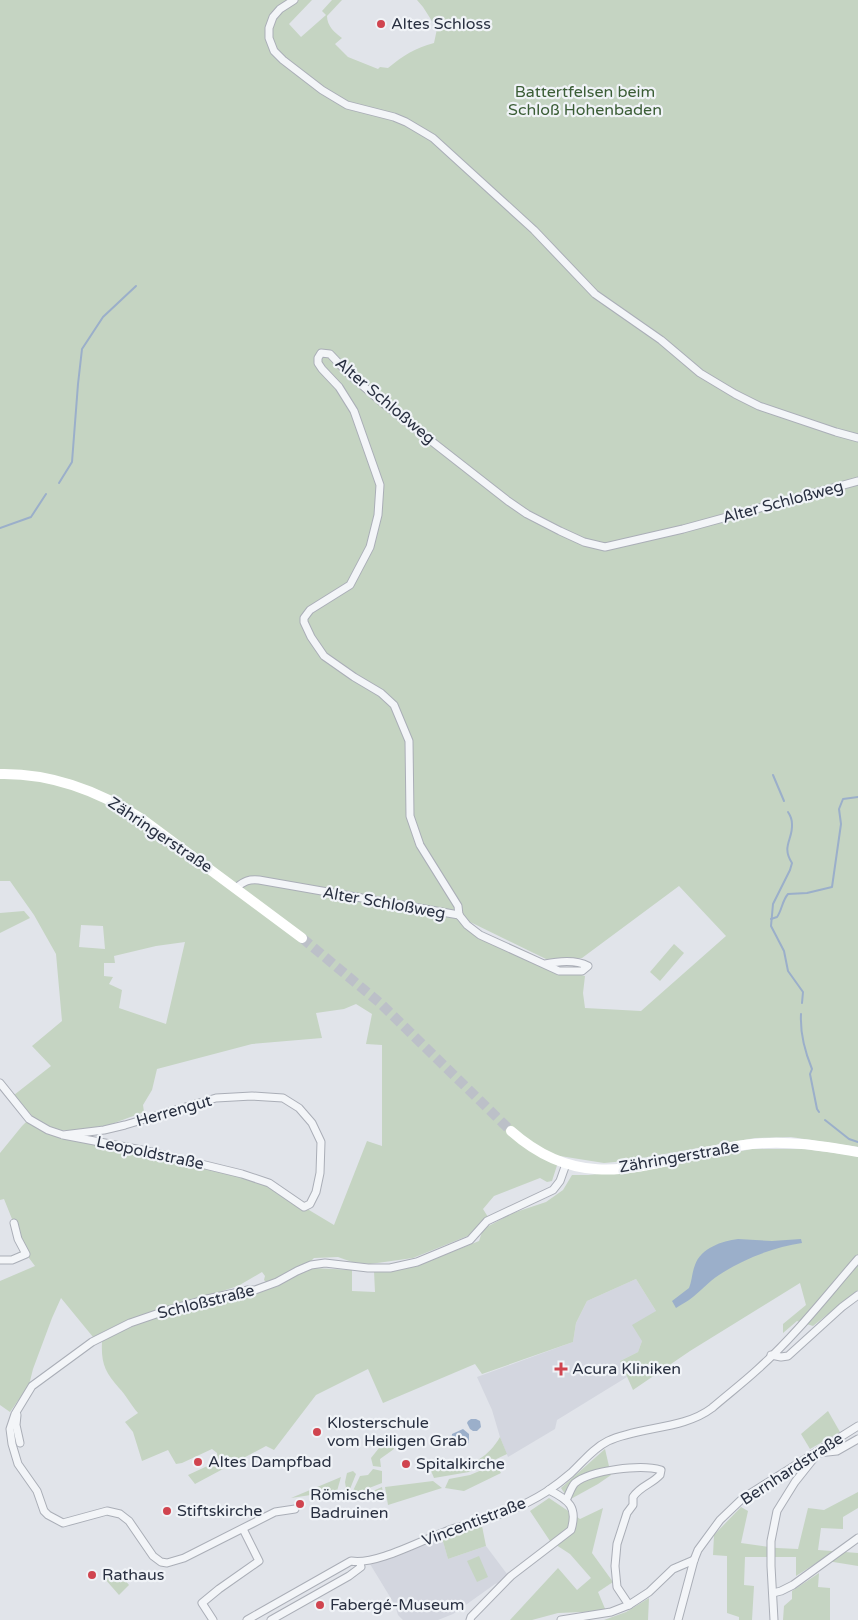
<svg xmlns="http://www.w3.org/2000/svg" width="858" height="1620" font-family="'Varela Round',sans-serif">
	<rect width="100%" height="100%" fill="#e1e4ea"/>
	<g fill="#d3d6df">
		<polygon points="636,1279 656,1311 642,1341 638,1352 620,1361 627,1377 557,1420 555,1429 508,1457 500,1437 492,1410 477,1377 573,1342 576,1323 587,1301"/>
		<polygon points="442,1538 448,1559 486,1546 510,1578 507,1581 495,1584 453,1614 438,1620 403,1620 398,1615 395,1605 370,1564"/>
	</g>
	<g fill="#c5d4c2" fill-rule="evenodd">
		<path d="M0,0H312L289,24L301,37L326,15L322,11L332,0H342L327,16C327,26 335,33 342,38L335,44L348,57L378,69L380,67L388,68C404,55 415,48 434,43L437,29L423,7L417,0H858V1147L791,1137L755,1138L625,1161L604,1163L560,1156L552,1181L547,1182L540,1178L494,1196L483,1209L488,1217L470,1235L413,1258L370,1264L352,1262L338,1257L314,1258L311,1261L267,1283L264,1280L265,1276L262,1272L238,1286L121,1323L93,1337L61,1298L52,1318L33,1369L29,1385L10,1412L0,1405V1281L35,1266L26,1254L4,1199L0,1200V1153L22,1126L29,1119L45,1127L33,1117L14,1095L51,1066L32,1046L62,1021L56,954L34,915L10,881H0ZM679,886L726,936L641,1011L585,1008L583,993L585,976L581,975L582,971L549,967L467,925L462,918L546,959L582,958ZM81,925L103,926L105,949L79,947ZM185,942L166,1024L119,1008L122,990L109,984L113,977L104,976V963H115L114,956L156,946ZM356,1004L372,1014L366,1044L382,1045V1146L367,1141L334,1225L304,1207L269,1183L152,1152L50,1130H77L109,1125L144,1112L143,1105L152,1090L157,1069L252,1044L322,1038L316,1013L344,1009Z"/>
		<polygon points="24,911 30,918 0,933 0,913"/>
		<polygon points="674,944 684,953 660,981 650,972"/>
		<path d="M752,1149H805L858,1156V1290L813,1326L797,1321L783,1333V1324L806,1305L800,1283L690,1351L633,1390L620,1361L638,1352L642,1341L632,1325L656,1311L636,1279L587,1301L576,1323L573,1342L482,1374L475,1364L383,1403L368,1369L316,1395L274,1450L266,1446L195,1484L188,1475L218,1461L217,1453L212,1449L182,1463L176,1464L168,1450L142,1461L133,1432L125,1422L138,1413C131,1405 126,1395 119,1388C105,1372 101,1363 102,1342L109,1336L159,1316L215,1302L256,1294L313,1268L352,1270V1291L375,1292L374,1271L417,1266L479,1241L483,1229L513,1213L546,1202L563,1190L572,1175H588L644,1170Z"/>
		<polygon points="828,1411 840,1432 810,1449 801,1434"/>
		<path d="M500,1437L507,1454L469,1472L434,1478L427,1461C458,1471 483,1466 500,1437Z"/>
		<polygon points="392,1440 394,1449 380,1459 381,1467 373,1466 371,1458 379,1448 380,1442"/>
		<polygon points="605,1449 611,1475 598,1484 569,1500 561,1488"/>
		<polygon points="496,1464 501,1473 464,1491 445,1488 449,1479 470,1475"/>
		<polygon points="373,1469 382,1471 382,1483 351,1495 360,1476 368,1475"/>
		<polygon points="353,1471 356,1474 348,1494 347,1494 345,1482 347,1473"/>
		<polygon points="341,1477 337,1491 291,1498"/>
		<polygon points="433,1481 442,1488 388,1505 385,1487"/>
		<polygon points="382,1487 383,1493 355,1499"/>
		<polygon points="858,1492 858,1508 843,1517 843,1529 821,1528 818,1550 858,1553 858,1566 821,1560 796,1576 796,1557 745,1557 744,1585 754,1586 752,1620 739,1620 739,1617 727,1613 727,1556 713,1555 714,1535 741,1507 748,1511 741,1543 777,1548 798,1549 808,1508 824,1510"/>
		<polygon points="549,1498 580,1519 603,1508 592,1553 613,1582 598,1592 606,1611 558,1613 532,1620 510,1620 558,1568 577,1590 591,1578 570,1554 550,1541 530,1511"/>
		<polygon points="482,1526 486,1546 448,1559 442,1538"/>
		<polygon points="479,1556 488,1577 477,1582 467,1561"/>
		<polygon points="117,1570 129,1585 119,1595 105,1579"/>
		<polygon points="819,1573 818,1587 830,1588 830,1620 783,1620 784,1606 792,1599 792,1591"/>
		<polygon points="649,1598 648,1620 604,1620 626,1612"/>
	</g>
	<g fill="#9bafca">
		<path d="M738,1239L772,1241L801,1239L802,1243C774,1247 743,1259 719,1275C708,1282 700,1292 689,1300C685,1303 680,1305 676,1308L672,1301L689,1288C692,1281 692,1272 695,1265C701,1248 722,1241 738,1239Z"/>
		<polygon points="471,1419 476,1419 480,1421 481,1427 477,1431 473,1431 470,1429 467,1423 468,1421"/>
		<polygon points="463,1429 469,1434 469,1443 463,1447 452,1447 451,1445 452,1434"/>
	</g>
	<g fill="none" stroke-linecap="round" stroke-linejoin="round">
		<g stroke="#9bafca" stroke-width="2">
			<polyline points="59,483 72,462 78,384 82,349 103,317 136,286"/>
			<polyline points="0,528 31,517 46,494"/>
			<polyline points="773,775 784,801"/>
			<path d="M788,812C790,815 792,820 792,824C793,840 781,846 792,863L790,870L773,904L771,926L784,951L788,971L803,992L802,1003"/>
			<path d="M771,919L777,917C782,910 782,901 788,894L807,893L832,887L841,824L839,809L843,799L858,797"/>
			<path d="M801,1014C800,1032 805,1052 812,1069L810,1074L817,1109L819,1112"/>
			<polyline points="825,1120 849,1139 858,1142"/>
		</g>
		<polyline stroke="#bcc0c8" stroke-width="10" stroke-dasharray="10 5" stroke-linecap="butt" points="302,938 380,1003 511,1131"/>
		<defs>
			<g id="street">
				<polyline points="294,0 280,9 273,17 269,28 269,38 274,51 283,60 322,90 347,105 394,117 406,122 433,138 534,230 595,294 661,340 700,373 735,394 759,406 836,432 858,438"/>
				<path d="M236,888C244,881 249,879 259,880L459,915"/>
				<polyline points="459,915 458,906 420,845 410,816 409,741 394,705 381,693 354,677 324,656 311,637 304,622 304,618 310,610 350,585 370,547 378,515 380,485 354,411 339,387 322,369 318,363 318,358 321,353 330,354 348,373 384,404 508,501 527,514 560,531 584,542 605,547 683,529 858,481"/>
				<path d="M459,915L467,925L480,935L559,971H582L588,966C575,959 559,961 545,964"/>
				<polyline points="0,1083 29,1119 48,1130 63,1135 152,1152 242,1174 269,1183 304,1207 310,1204 316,1192 320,1173 321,1142 312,1123 299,1108 283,1098 252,1096 216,1098 125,1125 104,1130 63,1135"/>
				<polyline points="0,1260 12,1260 26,1254 18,1239 14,1223"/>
				<polyline points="771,1355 781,1357 788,1356 842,1307 858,1295"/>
				<polyline points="17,1415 16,1425 20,1443"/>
				<path d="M566,1500C569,1495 571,1487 575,1483C591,1470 641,1464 661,1470L660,1475C652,1484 640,1486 633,1497V1505L627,1513L617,1544L615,1566L617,1587L629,1605"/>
				<polyline points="295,1509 275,1512 184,1558 167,1563 161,1562 153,1556 129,1521 120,1514 107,1511 63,1523 48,1515 44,1511 37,1491 18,1464 12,1444 10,1429 15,1414 32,1386 92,1342 130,1323 165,1311 207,1299 248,1290 255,1290 277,1282 297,1271 311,1265 325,1263 368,1268 390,1268 417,1262 470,1240 487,1221 553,1190 560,1181 566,1164"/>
				<polyline points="773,1593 781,1591 793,1585 858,1538"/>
				<polyline points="213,1620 202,1603 219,1589 259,1561 243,1529"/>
				<path d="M247,1620L351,1561C377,1566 429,1536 455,1528C487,1519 518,1510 546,1492C555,1486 563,1480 571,1473C583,1462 592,1449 608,1441C640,1426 683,1430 712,1408C727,1395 744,1382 758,1369C795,1336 826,1296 858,1259"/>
				<polyline points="271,1620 349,1576 361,1567 360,1563"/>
				<path d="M470,1620L471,1617L511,1576L571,1530C578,1507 569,1500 549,1490"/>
				<polyline points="561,1620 611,1612 629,1605 649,1592 673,1569 694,1560"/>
				<polyline points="678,1620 694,1560 698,1550 720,1520 743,1498 858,1426"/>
				<polyline points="774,1620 771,1566 771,1541 777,1511 795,1482 818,1453 837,1451 858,1439"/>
			</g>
		</defs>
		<use href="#street" stroke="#aaaeb7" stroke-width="9"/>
		<use href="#street" stroke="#f3f5f8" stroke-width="7"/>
		<g stroke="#fff" stroke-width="10">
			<path d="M0,774C52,773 99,791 142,819L302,938"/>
			<path d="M511,1131C592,1203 661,1154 752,1144C788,1140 823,1146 858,1152"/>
		</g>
	</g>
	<g fill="#d0444f" stroke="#f0f3f7" stroke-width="2">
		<circle cx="381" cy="24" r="5"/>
		<path d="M558.5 1361.5h5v5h5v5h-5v5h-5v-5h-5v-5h5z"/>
		<circle cx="317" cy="1432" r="5"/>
		<circle cx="198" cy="1462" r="5"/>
		<circle cx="406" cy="1464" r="5"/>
		<circle cx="300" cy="1504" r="5"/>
		<circle cx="167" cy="1511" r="5"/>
		<circle cx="92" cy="1575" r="5"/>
		<circle cx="320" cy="1605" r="5"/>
	</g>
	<g text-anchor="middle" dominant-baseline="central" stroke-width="4.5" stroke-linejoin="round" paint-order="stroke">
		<g font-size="16" fill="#293041" stroke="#f0f3f7" text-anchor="start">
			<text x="391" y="24">Altes Schloss</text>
			<text x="572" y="1369">Acura Kliniken</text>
			<text x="327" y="1423">Klosterschule<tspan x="327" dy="18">vom Heiligen Grab</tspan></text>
			<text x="208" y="1462">Altes Dampfbad</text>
			<text x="416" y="1464">Spitalkirche</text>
			<text x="310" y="1495">Römische<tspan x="310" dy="18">Badruinen</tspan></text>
			<text x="177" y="1511">Stiftskirche</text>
			<text x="102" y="1575">Rathaus</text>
			<text x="330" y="1605">Fabergé-Museum</text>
		</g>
		<g font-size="16" fill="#3b5d36" stroke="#f0f3f7">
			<text x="585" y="92">Battertfelsen beim<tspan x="585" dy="18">Schloß Hohenbaden</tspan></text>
		</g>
		<g font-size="16" fill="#293041" stroke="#f0f3f7">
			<text transform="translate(385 401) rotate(40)">Alter Schloßweg</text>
			<text transform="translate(783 502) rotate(-15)">Alter Schloßweg</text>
			<text transform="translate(160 835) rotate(34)">Zähringerstraße</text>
			<text transform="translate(384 903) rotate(10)">Alter Schloßweg</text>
			<text transform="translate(174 1111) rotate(-16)">Herrengut</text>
			<text transform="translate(150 1153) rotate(12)">Leopoldstraße</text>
			<text transform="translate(679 1157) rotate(-10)">Zähringerstraße</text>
			<text transform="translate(206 1302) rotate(-14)">Schloßstraße</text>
			<text transform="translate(792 1469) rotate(-33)">Bernhardstraße</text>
			<text transform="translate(474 1522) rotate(-21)">Vincentistraße</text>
		</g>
	</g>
</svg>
